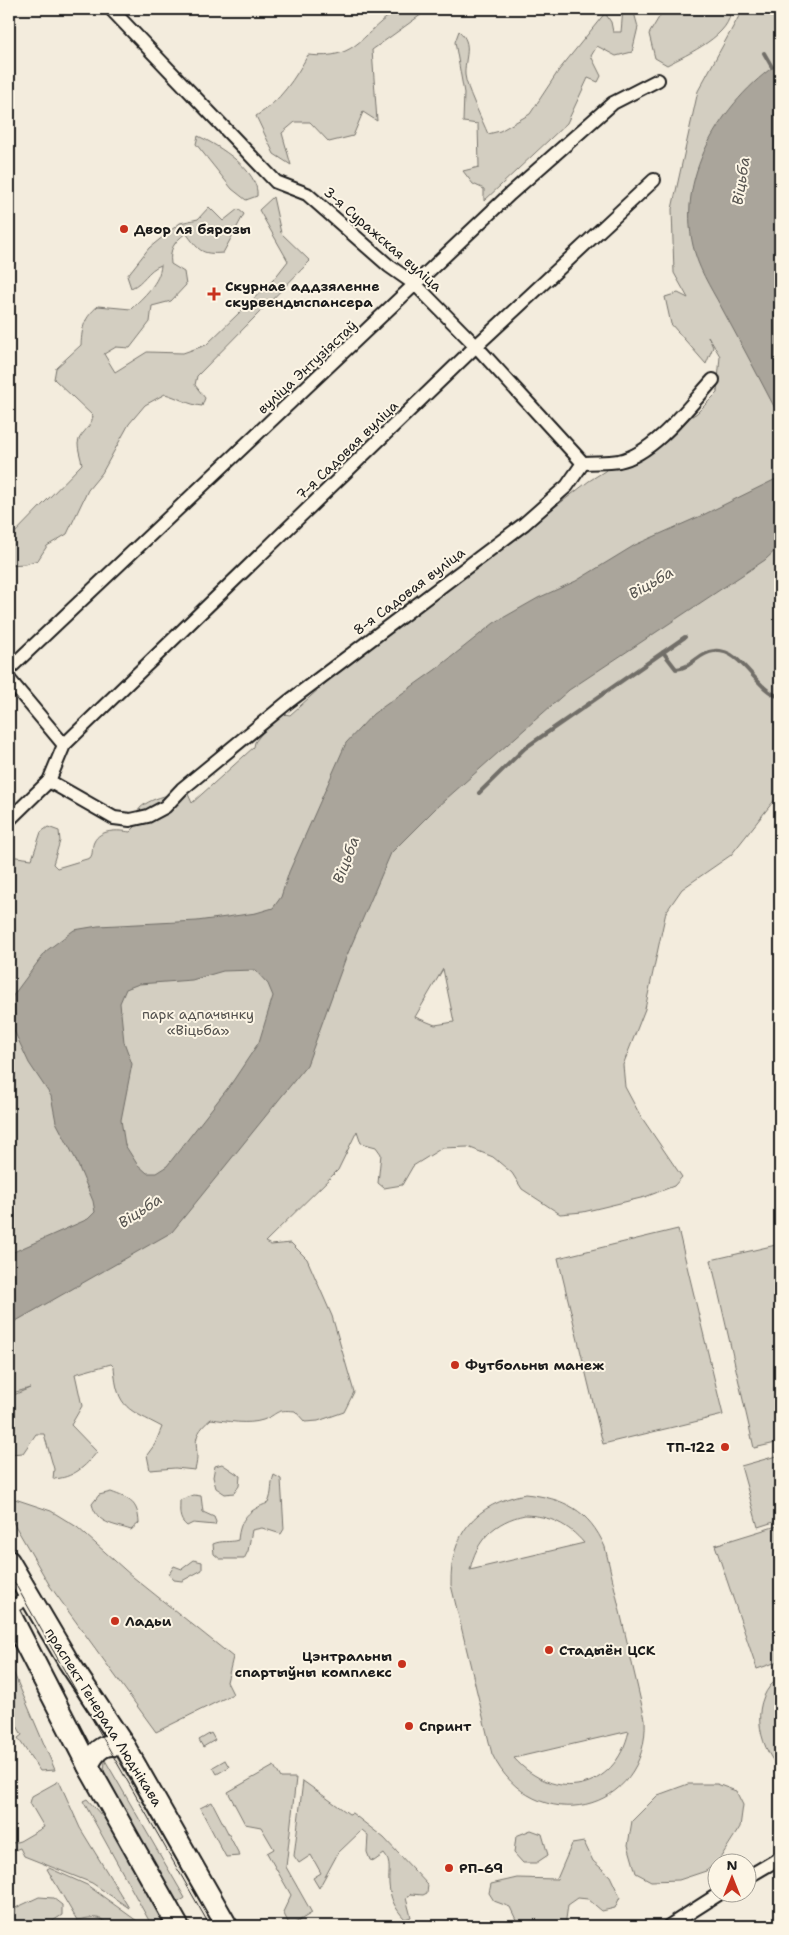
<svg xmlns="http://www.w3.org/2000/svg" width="789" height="1935" font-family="'Shantell Sans',sans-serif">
	<rect width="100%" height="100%" fill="#f3ecdd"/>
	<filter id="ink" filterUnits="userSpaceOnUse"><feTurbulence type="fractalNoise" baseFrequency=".02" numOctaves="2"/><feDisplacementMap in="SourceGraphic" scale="10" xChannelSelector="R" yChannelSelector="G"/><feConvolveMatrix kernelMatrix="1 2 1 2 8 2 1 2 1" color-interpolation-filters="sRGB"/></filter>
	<g filter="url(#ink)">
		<g fill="#d3cec1" stroke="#78756e" fill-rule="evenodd">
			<path d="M400,9H429L372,50L377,121L363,112L353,136L329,142L310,122H295L282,133L291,165L274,154L256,116C280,102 295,78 308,55C361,61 361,30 400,9Z"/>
			<path d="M623,9H633L638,27L632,52L616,56L597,46L591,56L601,76L598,82L588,78L567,123L484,201V189L473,184L463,171L479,167L478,124L463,122L464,93L455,42L459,31C474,44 464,58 465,75C466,87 483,122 488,134L500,131L530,114L559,70L605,13L611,22L613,32H621Z"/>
			<path d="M664,9H730C734,34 686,55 667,65L655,58L649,34Z"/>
			<path d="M746,9H780V793L731,855L682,889L666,912L645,1009L623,1065L625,1087L640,1115L682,1177L674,1186L645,1197L583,1212L560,1214L522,1189L512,1173L493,1157L468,1147L442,1148L413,1166L402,1185L384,1188L378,1183L381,1154L376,1147L361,1143L357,1131L338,1170L265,1242L271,1245L291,1243L307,1259L332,1316L354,1392L344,1412L318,1421L305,1422L295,1411C274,1409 279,1414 263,1420C248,1425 227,1421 211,1419C186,1440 202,1445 195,1470L175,1468L150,1470L147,1455L155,1444L162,1427C129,1409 117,1410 114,1367L111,1364L75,1374L82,1406L71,1425L97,1452C85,1467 73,1478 53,1479L54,1469L44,1434H36L23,1453L9,1454V1397L30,1388L9,1394V856L32,859L41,832L48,827L59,831L60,841L53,864L57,868L90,858C94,853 91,848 94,842C100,829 118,830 130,832L137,825C137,822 136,816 137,813C141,800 176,791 188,794L192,803L254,747L255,742L278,713L290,715L331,678L589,481L697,413L717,393L720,356L708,336L713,347L706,364L671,324L665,297L678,293L688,298L674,273L672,209L698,91L739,16ZM443,969L454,1022L435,1025L415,1017Z"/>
			<path d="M198,136C218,145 260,171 257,196L246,200L232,189L196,144Z"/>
			<path d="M273,197L281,233L310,261L197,376L195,385L205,398L202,406C189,405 177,397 165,394L145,405L129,424L102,473L88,490L67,534L47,546L38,560L25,564L9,565V539L82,464C81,458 78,450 78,444C78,434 91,429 93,416L54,379L56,368L81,345C82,327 84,318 98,306L131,309C143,297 160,283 161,265C147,270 144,283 131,288L127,276L149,248L180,223L198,219L209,207L223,221L238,209L244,214L223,253C200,255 199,250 186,233C174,242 169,249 171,264L184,272L186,285L171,301L152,306L150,322L130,348L116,347L104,354L115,372L147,352L183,353L206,345L274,279L288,261L259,210Z"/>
			<polygon points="678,1229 723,1415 603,1444 558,1258"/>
			<polygon points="780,1244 780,1442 754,1448 711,1260"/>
			<polygon points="780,1455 780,1520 758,1527 741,1466"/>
			<polygon points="222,1464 240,1476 239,1486 234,1493 225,1494 216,1488 213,1477 215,1466"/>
			<path d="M274,1475L281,1479L284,1529L281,1534L262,1528L252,1530L248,1551L244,1559H220L214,1554L213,1544C222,1540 229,1543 238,1540C240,1518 249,1510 268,1503C273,1492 270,1485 274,1475Z"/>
			<path d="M111,1492C130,1499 138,1502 139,1523L131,1530C113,1524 97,1524 92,1504L99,1495Z"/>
			<path d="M525,1494C564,1498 589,1510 605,1547L645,1719C650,1814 533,1840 492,1754L451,1585C450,1534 475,1504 525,1494ZM525,1515C550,1516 568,1524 584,1543L470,1570C476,1540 495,1521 525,1515ZM629,1731C615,1792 554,1803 514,1758Z"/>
			<path d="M194,1495L201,1496L203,1512L214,1517L216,1522L215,1525L193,1523L187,1526C178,1519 180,1511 180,1500Z"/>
			<polygon points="9,1497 51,1511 77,1527 133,1577 233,1657 227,1682 233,1694 156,1732 50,1586 9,1515"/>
			<polygon points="780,1525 780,1661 757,1669 715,1545"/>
			<polygon points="194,1560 202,1562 202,1570 182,1581 174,1580 169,1574 174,1566 182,1569"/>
			<polygon points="9,1662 55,1770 40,1771 18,1738 22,1735 9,1711"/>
			<path d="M780,1677V1769C757,1745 749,1698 780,1677Z"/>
			<polygon points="211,1733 215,1740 203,1747 199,1740"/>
			<polygon points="115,1754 120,1756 222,1926 214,1926"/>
			<polygon points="105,1760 185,1898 177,1903 104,1774"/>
			<polygon points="225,1760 229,1767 217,1774 213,1767"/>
			<polygon points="274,1766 281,1778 296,1778 286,1867 312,1913 290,1926 283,1912 291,1895 267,1853 274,1849 261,1827 245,1824 228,1792"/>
			<polygon points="59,1781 80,1828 129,1908 92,1883 24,1856 20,1848 9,1852 9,1844 20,1841 44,1827 30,1803 32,1796"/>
			<path d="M303,1781L349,1814L352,1813L384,1838L428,1885L427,1893L423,1895L411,1894L406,1898L411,1917L405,1919C395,1909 390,1898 389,1884C388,1872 392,1863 384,1854L374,1861L370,1860L367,1852L368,1835L362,1830L338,1853L319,1888L313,1878L321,1873L311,1855L299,1863L294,1856Z"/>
			<polygon points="688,1784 717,1784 736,1791 743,1805 740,1827 719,1860 706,1871 679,1880 651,1881 636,1873 628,1845 632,1821 658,1795"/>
			<polygon points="87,1799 110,1825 165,1926 152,1926 83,1801"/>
			<polygon points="212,1802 240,1856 226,1857 200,1808"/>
			<polygon points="531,1830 542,1834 548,1855 536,1863 523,1863 514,1853 516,1836"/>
			<polygon points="584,1842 593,1861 610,1876 620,1897 615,1908 602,1911 588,1899 578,1898 568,1905 565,1926 519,1926 510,1907 494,1901 489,1893 491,1884 517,1878 557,1879 572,1844"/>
			<path d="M49,1868L87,1885L137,1921L140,1926H109C101,1914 89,1918 77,1920L47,1869Z"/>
			<polygon points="39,1897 53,1898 62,1905 62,1915 45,1926 9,1926 9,1911"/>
		</g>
		<g fill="#aaa59b" stroke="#716e68" fill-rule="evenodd">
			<path d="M780,62V148L775,167L780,191V418C762,383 744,349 725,314C715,295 701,274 695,253C673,180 721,102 780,62Z"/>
			<path d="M780,477V546L765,560L569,690L437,807L391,853L345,960L307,1065L172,1232L9,1325V1254L88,1219L95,1212L93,1201L75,1158L56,1122L51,1096L29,1063L9,1020V1001L46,951L74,930L98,926L197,921L256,913L273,908L281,897L289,872L346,743L373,714L435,670L494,623L538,598L576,581L635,545L705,514ZM255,970L268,984L273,996L259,1042L231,1084L167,1166L156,1173H147L137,1164L125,1145L121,1120L132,1064L124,1042L120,1003L126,989L139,984L192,980L223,971Z"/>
		</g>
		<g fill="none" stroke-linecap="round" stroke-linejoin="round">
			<g stroke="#716e68" stroke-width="4">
				<polyline points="764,53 772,67"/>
				<path d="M663,652L676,669C690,669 699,652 714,651C742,648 756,691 780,697"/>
				<polyline points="479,793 525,748 685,637"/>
			</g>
			<defs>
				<g id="minor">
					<polyline points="111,9 276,182 307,194 389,266 416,285 476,346 583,463"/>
					<path d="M583,463C595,462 607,463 619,461C654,454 690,405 713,380"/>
					<polyline points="9,669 510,194 613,103 658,80"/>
					<polyline points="9,679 64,745"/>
					<polyline points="49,781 114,818 130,820 148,816 165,807 182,789 288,702 524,524 567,486 583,463"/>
					<polyline points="9,820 49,781 64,745 476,346 654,180"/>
					<polyline points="9,1609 29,1597"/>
					<polyline points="746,1878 780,1858"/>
					<polyline points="669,1926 722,1892"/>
				</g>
				<g id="primary">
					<polyline points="9,1561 68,1661 125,1747 227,1926"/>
					<polyline points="9,1612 88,1766 178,1926"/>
					<path d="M88,1766C96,1748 106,1741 125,1747"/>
				</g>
			</defs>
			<use href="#minor" stroke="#1c1c1c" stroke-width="16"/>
			<use href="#primary" stroke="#1c1c1c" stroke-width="24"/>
			<use href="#minor" stroke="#fcf5e5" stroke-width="12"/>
			<use href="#primary" stroke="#fcf5e5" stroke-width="20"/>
			<polyline stroke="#1c1c1c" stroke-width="1" points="9,1573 210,1926"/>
		</g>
	</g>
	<g fill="#c8321e" stroke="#fcf5e5" stroke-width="2">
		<circle cx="124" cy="229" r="5"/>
		<path d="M211.5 286.5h5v5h5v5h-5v5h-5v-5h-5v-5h5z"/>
		<circle cx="455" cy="1365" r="5"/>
		<circle cx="725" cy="1447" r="5"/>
		<circle cx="115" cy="1621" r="5"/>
		<circle cx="549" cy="1650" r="5"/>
		<circle cx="402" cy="1664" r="5"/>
		<circle cx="409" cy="1726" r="5"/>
		<circle cx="449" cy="1868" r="5"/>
	</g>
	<g text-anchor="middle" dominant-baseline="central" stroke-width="4" stroke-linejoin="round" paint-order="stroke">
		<g font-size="14" font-weight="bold" fill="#1c1c1c" stroke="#fcf5e5" text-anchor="start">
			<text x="134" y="229">Двор ля бярозы</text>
			<text x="225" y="286">Скурнае аддзяленне<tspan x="225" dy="16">скурвендыспансера</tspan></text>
			<text x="465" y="1365">Футбольны манеж</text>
			<text x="715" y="1447" text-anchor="end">ТП-122</text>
			<text x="125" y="1621">Ладьи</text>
			<text x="559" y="1650">Стадыён ЦСК</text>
			<text x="392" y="1656" text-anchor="end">Цэнтральны<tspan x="392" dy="16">спартыўны комплекс</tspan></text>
			<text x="419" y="1726">Спринт</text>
			<text x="459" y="1868">РП-69</text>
		</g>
		<g font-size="14" fill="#1c1c1c" stroke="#fcf5e5">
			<text transform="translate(383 239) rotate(41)">3-я Суражская вуліца</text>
			<text transform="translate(307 367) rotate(-43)">вуліца Энтузіястаў</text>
			<text transform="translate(347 450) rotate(-44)">7-я Садовая вуліца</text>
			<text transform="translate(409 591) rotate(-37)">8-я Садовая вуліца</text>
			<text transform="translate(104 1717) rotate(58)">праспект Генерала Люднікава</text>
		</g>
		<g font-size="14" fill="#53514e" stroke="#fcf5e5">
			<text x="198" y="1014">парк адпачынку<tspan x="198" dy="16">«Віцьба»</tspan></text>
		</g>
		<g font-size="15" font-style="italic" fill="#55534f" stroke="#fcf5e5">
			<text transform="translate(741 181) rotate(-81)">Віцьба</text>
			<text transform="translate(651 583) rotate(-30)">Віцьба</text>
			<text transform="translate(346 860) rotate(-69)">Віцьба</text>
			<text transform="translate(140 1211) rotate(-33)">Віцьба</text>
		</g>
	</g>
	<rect width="789" height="1935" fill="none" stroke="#fcf5e5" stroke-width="30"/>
	<rect x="15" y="15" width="759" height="1905" fill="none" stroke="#1c1c1c" stroke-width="2" filter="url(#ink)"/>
	<g transform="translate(732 1878)"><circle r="24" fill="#fcf5e5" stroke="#a29e95"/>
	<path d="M0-4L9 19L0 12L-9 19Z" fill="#c8321e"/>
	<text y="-8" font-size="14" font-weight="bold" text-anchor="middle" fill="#1c1c1c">N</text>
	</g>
</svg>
